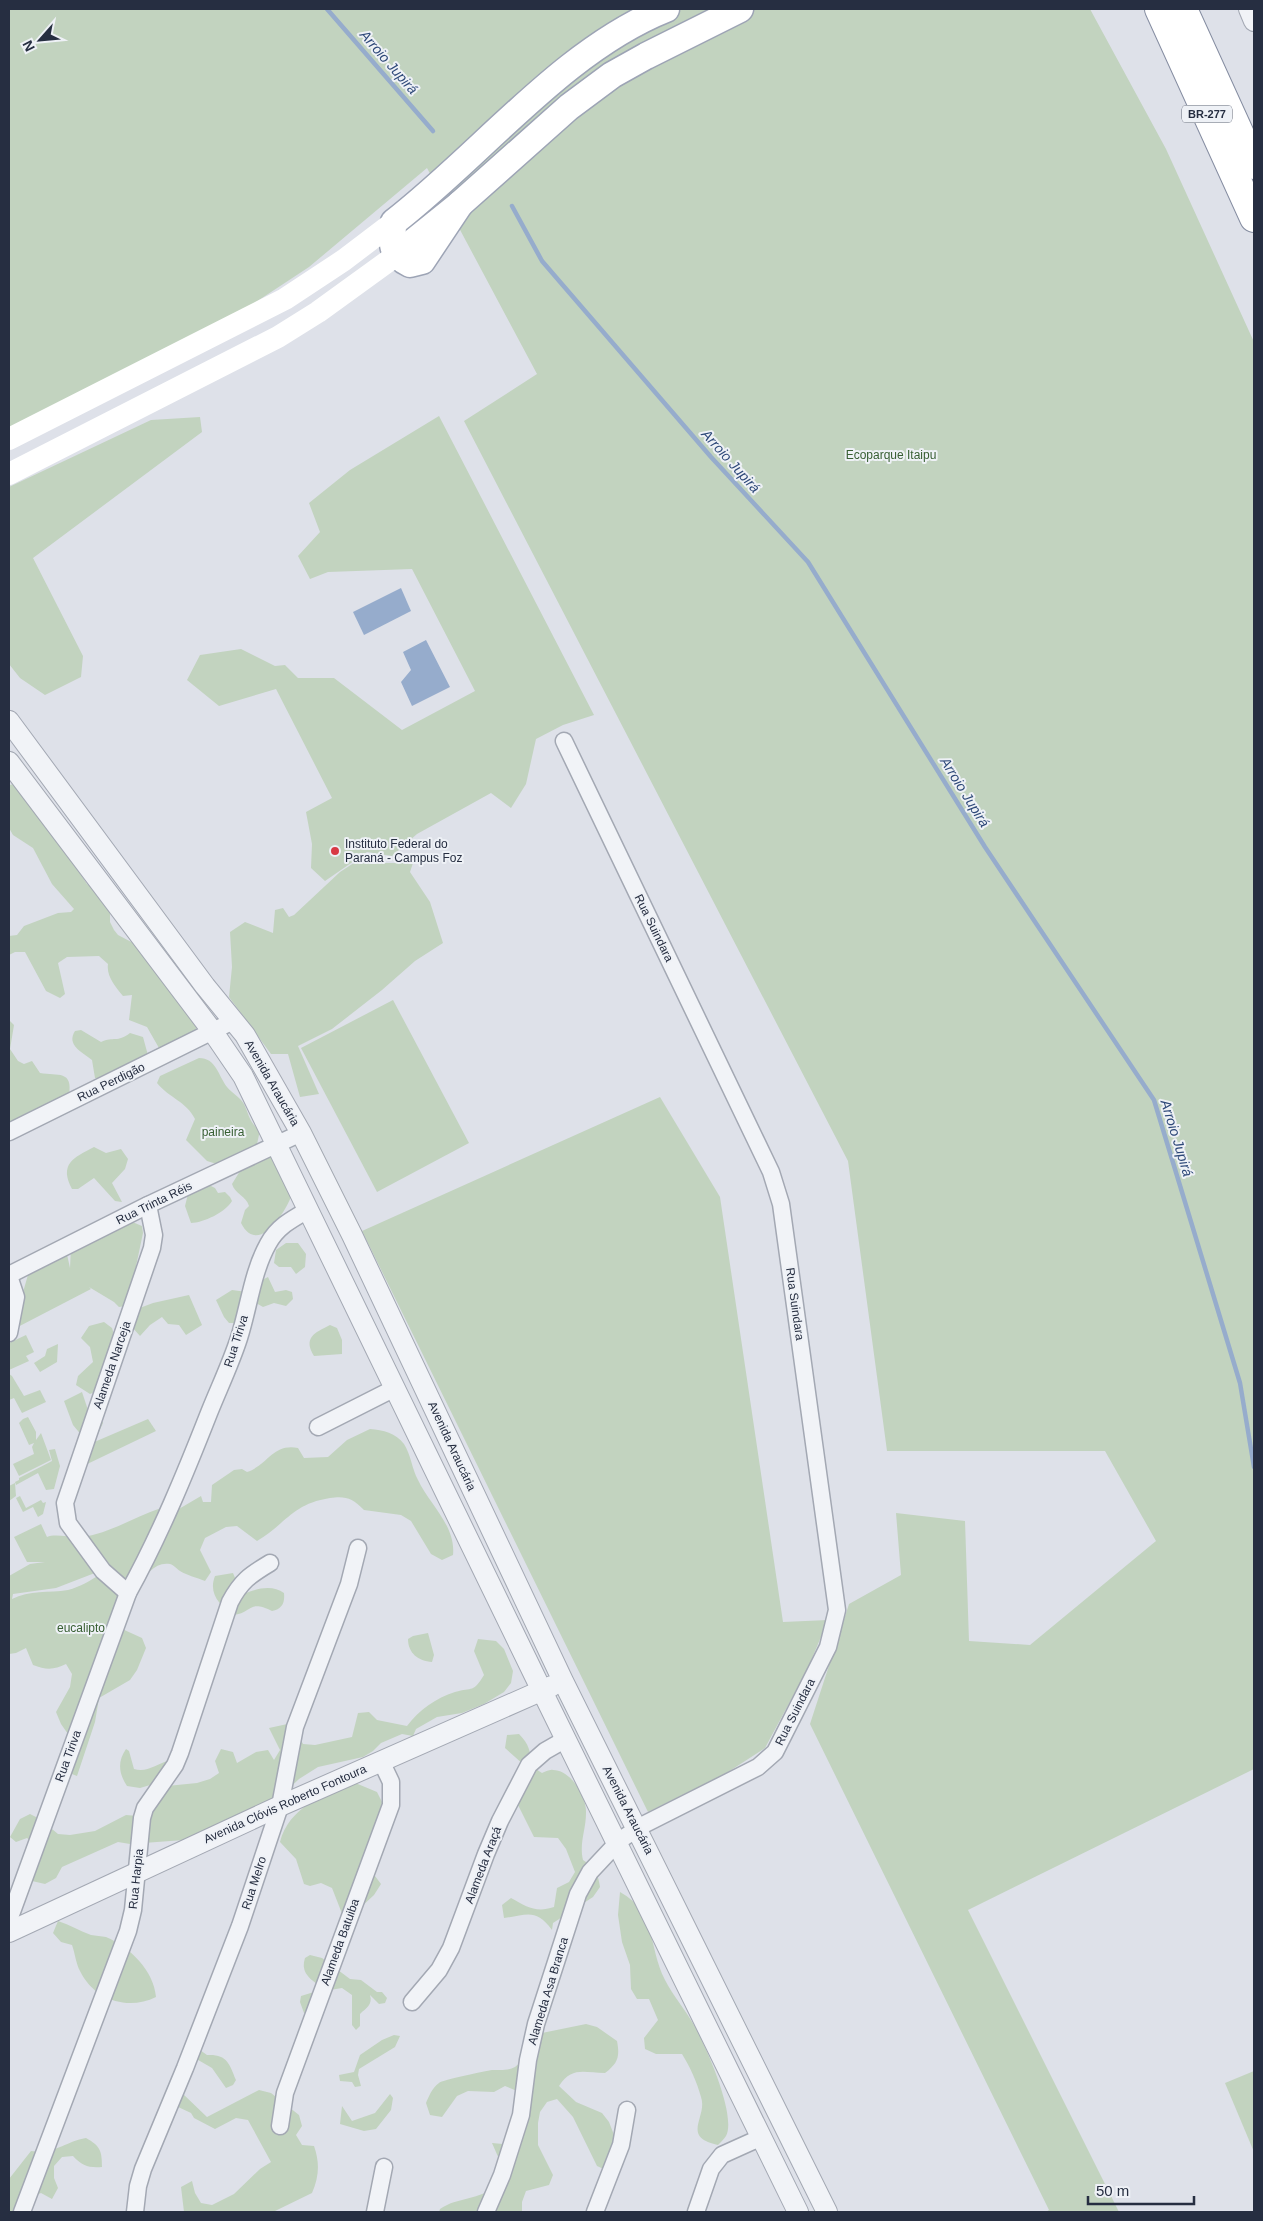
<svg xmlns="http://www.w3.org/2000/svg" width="1263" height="2221" font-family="Arial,sans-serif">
	<rect width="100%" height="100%" fill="#dee1e9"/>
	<g fill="#c2d3bf" fill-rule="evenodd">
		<polygon points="9,9 1090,9 1166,149 1254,342 1254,1769 968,1910 1119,2212 1046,2212 1049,2210 810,1724 849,1604 901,1575 896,1513 965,1521 969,1641 1030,1645 1156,1541 1105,1451 887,1451 848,1161 464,421 537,374 427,168 309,267 250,306 9,433"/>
		<polygon points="439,416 594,715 563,725 536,739 526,784 511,808 491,793 417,834 392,856 367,852 325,881 311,868 312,844 306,812 332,798 276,689 219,706 187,680 200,655 241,649 275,666 285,665 298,678 334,678 402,730 475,691 412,569 328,572 310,579 298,556 320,532 309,503 350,470"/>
		<polygon points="200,417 202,432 33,558 83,656 81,677 45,695 20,678 9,664 9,487 151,420"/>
		<path d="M20,782L87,884L103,893L110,911V922L114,930L118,935L139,946L196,1021V1031L172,1050L159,1048L147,1027L129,1020L132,995L123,996C116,987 106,976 108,964L99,956L67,957L58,963L65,994L60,998L46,991L25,952H15L9,955V936L17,935L24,926L58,913L71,912L74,909L52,884L33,848L13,835L9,828V788L10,785Z"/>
		<polygon points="366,855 382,863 413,863 410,872 430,902 443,943 415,961 382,990 332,1029 298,1046 319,1094 300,1097 288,1054 271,1054 229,997 232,967 230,932 245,922 273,933 275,910 283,908 289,917 294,915 340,872"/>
		<polygon points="393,1000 469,1143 377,1192 301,1048"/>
		<path d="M9,1020L14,1025L10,1049L18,1061L24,1064L32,1061L40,1073C58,1076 73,1070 69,1095L50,1110L37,1108L9,1127Z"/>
		<path d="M81,1030L101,1042C114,1036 117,1043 130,1033L143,1037L149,1059L109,1081L95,1078L92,1060C82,1052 66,1045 75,1031Z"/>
		<path d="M199,1058C216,1058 218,1075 227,1087C232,1093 240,1097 244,1104C249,1114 249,1123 260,1130L256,1149L220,1165L207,1161L186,1140L195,1119C187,1102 168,1097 157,1083L160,1076Z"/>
		<polygon points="660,1097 720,1197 783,1622 828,1620 808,1668 765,1748 725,1774 648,1812 362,1231"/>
		<path d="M94,1147L106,1153L121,1149L128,1159L125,1169L112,1183L122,1202L115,1201L94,1178L78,1189H72C59,1164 73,1158 94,1147Z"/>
		<path d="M271,1156L279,1164L291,1197C284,1214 258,1256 241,1223L245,1210L249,1206C246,1196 235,1194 232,1184L240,1171Z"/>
		<path d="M209,1185L215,1188L218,1193L225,1192L230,1197L232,1201C226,1212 203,1223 191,1223L185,1206L188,1194Z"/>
		<polygon points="130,1221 142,1226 143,1233 131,1290 126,1306 119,1307 114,1302 89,1287 91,1289 12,1330 30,1268 66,1250 70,1268 71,1247"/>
		<polygon points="286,1243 298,1243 306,1254 305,1267 296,1274 291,1267 279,1267 274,1263 276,1250"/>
		<polygon points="268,1277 275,1292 286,1290 292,1292 293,1299 286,1306 274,1303 263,1307 256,1303 237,1323 229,1323 224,1317 216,1300 232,1290 247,1292 256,1283"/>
		<polygon points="189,1295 202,1325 186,1335 179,1325 168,1324 162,1317 150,1325 140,1336 132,1327 137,1309 153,1303"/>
		<polygon points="104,1322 112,1328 116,1341 95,1392 90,1394 76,1385 78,1376 93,1362 90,1347 81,1338 89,1326"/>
		<path d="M330,1325L337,1328L342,1340V1354L314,1356C303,1338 314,1333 330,1325Z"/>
		<polygon points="26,1335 34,1352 26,1356 29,1361 9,1370 9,1343"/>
		<polygon points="58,1344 57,1362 40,1372 34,1363 45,1356 47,1349"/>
		<polygon points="9,1374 12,1376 24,1396 40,1390 46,1402 22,1413 14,1398 9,1400"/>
		<polygon points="82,1392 89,1413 98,1414 103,1423 98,1434 83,1437 73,1425 64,1401"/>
		<polygon points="28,1417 36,1432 36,1440 41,1433 51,1460 19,1476 13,1464 34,1454 32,1447 34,1443 29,1445 19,1423 23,1419"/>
		<polygon points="148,1419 156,1431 81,1467 92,1443"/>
		<path d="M370,1429C383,1430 396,1433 404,1444C411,1455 412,1469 418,1480C430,1505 456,1526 453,1555L442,1560L431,1554L411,1521L401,1515L364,1510C352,1498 346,1496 330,1498C292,1504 287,1523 257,1541L237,1526L226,1527L205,1538L200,1550L211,1572L205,1581C196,1577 188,1576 180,1571C177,1569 174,1565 170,1564C143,1559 129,1609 120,1628L142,1638L146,1648L137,1670L130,1680L99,1698L95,1722L77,1776L64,1771L68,1734L61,1724L56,1712L70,1687L72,1674L66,1664C54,1670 46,1670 33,1665L26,1648L16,1653L9,1654V1576L30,1564L45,1562H27L14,1537L41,1524L47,1537C55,1533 71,1538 81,1537C109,1534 134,1517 161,1508L172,1513L201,1496L203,1502H211L212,1485L234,1470L242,1469L247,1472C268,1465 273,1443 298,1448L304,1458L328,1457L347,1440ZM100,1571L101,1574C91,1580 80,1587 68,1590C49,1593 29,1590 12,1599L13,1594L56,1588Z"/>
		<polygon points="55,1449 60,1466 54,1489 46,1490 38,1473 16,1485 15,1482 19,1480 19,1478 52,1461 49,1450"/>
		<polygon points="15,1483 16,1496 9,1501 9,1486"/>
		<polygon points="20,1496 26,1508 41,1500 43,1503 46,1502 43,1514 38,1517 33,1507 23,1512 16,1498"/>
		<path d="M233,1573L242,1595C254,1589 272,1584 284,1593C285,1603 282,1609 272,1611C248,1599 253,1613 233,1615C220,1605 208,1594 215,1576Z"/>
		<path d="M428,1633L434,1655L432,1662C418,1661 408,1653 408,1639L413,1636Z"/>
		<path d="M478,1639L496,1641L504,1649L513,1671L511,1683L504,1692L484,1704L462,1713L437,1717L416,1729L413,1736L402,1734L381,1743L373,1751L363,1757L318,1767L299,1779L282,1795L184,1840L130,1844L118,1842L62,1867L56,1878L45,1884L32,1881L30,1868L36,1845L27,1838L16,1842L10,1837L20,1819L30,1814L40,1819L58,1834L70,1835L95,1831L126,1815L138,1816L167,1786L197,1783L210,1779L219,1773L215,1761L221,1749L233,1752L237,1763L256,1752L268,1750L274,1760L280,1750L269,1728L292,1723L303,1744L315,1745L352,1737L358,1713L369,1712L377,1720L407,1726C419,1710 436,1698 455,1692C473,1687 473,1693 484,1675L474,1651Z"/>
		<path d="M519,1734C529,1744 531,1752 531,1766L542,1773C545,1772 550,1769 553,1770C571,1770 587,1797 586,1813C586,1830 579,1843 583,1860C595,1867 598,1874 600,1887L593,1897L553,1923L552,1930C536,1908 527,1915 504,1918L502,1905L511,1898C527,1907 536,1913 554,1907L557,1888L569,1882L575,1872L566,1849L558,1838L534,1837L518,1805L517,1797L524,1765L505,1748L507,1735Z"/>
		<path d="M126,1749L129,1751L134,1769C147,1773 156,1764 168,1761L157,1783L140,1788L127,1786C119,1774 117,1762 126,1749Z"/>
		<path d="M353,1782L377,1792L382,1802L372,1872L381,1884L374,1895L347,1920L341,1911L332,1888L321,1883L310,1886L304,1884L296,1859L280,1842C289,1807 323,1796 353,1782Z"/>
		<path d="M620,1892C657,1912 648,1947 665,1980C673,1996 685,2009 694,2025C705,2044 737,2116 726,2136C724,2139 721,2142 718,2145C680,2137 708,2117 701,2097C697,2082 690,2067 682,2054H656L645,2049L644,2038L658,2020L649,1999H637L631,1989L630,1965L622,1942L618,1915Z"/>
		<path d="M58,1921C70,1925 80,1931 91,1935C96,1936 101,1936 106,1937C130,1947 154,1971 156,1997C128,2011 94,2000 80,1971C76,1964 75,1953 72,1945L61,1942L53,1933Z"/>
		<path d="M310,1955L322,1958L350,1979L361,1980L377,1992H382L387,1998L385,2003L379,2004L370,1995C373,2005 366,2008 360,2014V2026L356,2030L352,2025V1995L342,1988L330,1990L310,2013H304L300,2002L301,1996L314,1992L317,1984C307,1977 301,1970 305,1958Z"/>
		<path d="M586,2024L597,2027L617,2041C620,2057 618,2063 605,2073C584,2073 572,2066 559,2086L576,2102L602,2113L609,2122L616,2140L608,2171L597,2166L573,2117L557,2099L547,2102L540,2112L538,2123V2145L553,2175L549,2185L526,2191L522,2202V2212H495L492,2205L478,2212H439L440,2209C457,2197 481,2200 495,2186C498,2182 501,2173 503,2168L492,2143L503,2144L513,2137L517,2091L505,2086L494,2092L468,2091L457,2096L442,2117L430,2115L426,2103C429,2096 432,2088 439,2083C442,2080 486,2071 492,2070C500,2070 508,2071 515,2067C525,2060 531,2044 537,2034Z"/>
		<polygon points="394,2035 400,2036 395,2047 359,2069 358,2075 361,2086 355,2087 352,2082 340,2081 339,2075 354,2072 360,2055 382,2040"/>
		<path d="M197,2048L207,2055C227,2054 229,2063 236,2080L233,2085L226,2088L212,2068L193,2057Z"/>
		<polygon points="1254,2071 1254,2152 1225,2083"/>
		<path d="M259,2090L271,2093L299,2115L302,2126L296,2135L302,2145L314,2146C320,2163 319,2177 312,2193L273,2212H184L181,2187L192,2181L195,2193L201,2203L212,2205L234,2194L260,2169L271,2162L248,2120L236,2118L215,2129L194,2118L191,2113L176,2106L182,2093L207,2117Z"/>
		<polygon points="390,2094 393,2098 391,2110 376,2129 364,2131 340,2124 342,2106 352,2121 375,2113"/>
		<path d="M86,2138C100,2146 102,2150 102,2167C89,2168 82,2166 73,2156L62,2157L54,2166V2178L58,2188L52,2199L41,2193L30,2198L25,2212H9V2179L31,2151C54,2155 64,2142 86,2138Z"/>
	</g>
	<g fill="#96accc">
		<polygon points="401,588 411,611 364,635 353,612"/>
		<polygon points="426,640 450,687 412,706 401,682 411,670 403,652"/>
	</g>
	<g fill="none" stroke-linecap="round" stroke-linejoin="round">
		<g stroke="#96accc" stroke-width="4.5">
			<polyline points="327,9 433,131"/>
			<polyline points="512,206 542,261 711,457 808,562 985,847 1154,1100 1240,1383 1254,1467"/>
		</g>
		<defs>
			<g id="minor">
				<polyline points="9,1132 233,1021"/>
				<polyline points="9,1275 148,1205 301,1133"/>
				<polyline points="9,1276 16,1297 9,1333"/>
				<polyline points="318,1427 395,1388"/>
				<polyline points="128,1593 103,1571 68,1523 65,1503 152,1248 154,1235 148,1205"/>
				<path d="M9,1920L128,1593C160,1535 185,1474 209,1413C219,1388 231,1363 239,1338C249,1307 252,1273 268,1244C277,1227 292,1219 308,1210"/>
				<polyline points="412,2002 439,1970 451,1948 486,1854 500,1821 529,1765 545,1751 566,1739"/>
				<polyline points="280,2126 285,2093 391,1805 391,1782 381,1761"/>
				<path d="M22,2212L128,1931L133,1910L142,1818L145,1808L175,1765L180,1753L230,1602C241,1581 250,1575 270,1563"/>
				<polyline points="135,2212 138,2186 143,2169 185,2068 240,1926 280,1806 295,1727 349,1584 358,1548"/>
				<polyline points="375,2212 384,2167"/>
				<polyline points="486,2212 502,2175 521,2115 528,2060 536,2024 578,1894 590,1872 620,1840 645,1824 758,1767 775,1752 828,1647 837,1610 781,1204 771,1172 564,741"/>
				<polyline points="595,2212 621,2145 627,2110"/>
				<polyline points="696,2212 711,2169 722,2155 762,2137"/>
			</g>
			<g id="tertiary">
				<polyline points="1249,9 1254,21"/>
				<polyline points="9,721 205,986 245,1035 301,1133 352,1235 563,1681 827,2212"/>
				<polyline points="9,762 213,1032 243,1076 542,1691 798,2212"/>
				<polyline points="9,1932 280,1806 552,1686"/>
			</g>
			<g id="primary">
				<path d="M460,204L422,261L410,264C391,255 390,241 394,222C481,155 563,50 666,9"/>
				<polyline points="398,254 460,204 569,107 612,75 646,56 740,9"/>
			</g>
			<g id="trunk">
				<polyline points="1159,9 1254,218"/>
				<polyline points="1183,9 1254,165"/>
			</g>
		</defs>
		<use href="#minor" stroke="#a3a8b3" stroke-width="19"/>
		<use href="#tertiary" stroke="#a3a8b3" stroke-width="22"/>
		<use href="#primary" stroke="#9da4b5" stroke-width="29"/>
		<use href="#trunk" stroke="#858da1" stroke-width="30"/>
		<use href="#minor" stroke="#f1f3f7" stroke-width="16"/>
		<use href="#tertiary" stroke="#f1f3f7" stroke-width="20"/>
		<g stroke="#fff" stroke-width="22">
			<polyline points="9,439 285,299 344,260 394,222"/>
			<polyline points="9,474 278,337 318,312 398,254"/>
		</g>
		<use href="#primary" stroke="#fff" stroke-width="26"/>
		<use href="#trunk" stroke="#fff" stroke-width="28"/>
	</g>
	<circle fill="#d83944" stroke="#eef1f6" stroke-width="2" cx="335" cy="851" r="5"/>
	<g text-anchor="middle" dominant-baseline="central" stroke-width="4" stroke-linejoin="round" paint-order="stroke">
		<rect fill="#eef1f6" stroke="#626877" stroke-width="1" x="1182" y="105.5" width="50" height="17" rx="4"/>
		<g font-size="11" font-weight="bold" fill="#262e41">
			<text x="1207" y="114">BR-277</text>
		</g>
		<g font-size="12" fill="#375e32" stroke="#eef1f6">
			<text x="891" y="455">Ecoparque Itaipu</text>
			<text x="223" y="1132">paineira</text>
			<text x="81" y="1628">eucalipto</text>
		</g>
		<g font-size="12" fill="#262e41" stroke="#eef1f6" text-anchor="start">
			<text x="345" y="844">Instituto Federal do<tspan x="345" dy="14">Paraná - Campus Foz</tspan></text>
		</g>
		<g font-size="12" fill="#262e41" stroke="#eef1f6">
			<text transform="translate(654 928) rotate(64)">Rua Suindara</text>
			<text transform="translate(111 1082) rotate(-26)">Rua Perdigão</text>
			<text transform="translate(272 1083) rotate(60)">Avenida Araucária</text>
			<text transform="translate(154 1203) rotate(-26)">Rua Trinta Réis</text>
			<text transform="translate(795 1304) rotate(82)">Rua Suindara</text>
			<text transform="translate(236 1341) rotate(-72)">Rua Tiriva</text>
			<text transform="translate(112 1365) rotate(-71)">Alameda Narceja</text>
			<text transform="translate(452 1446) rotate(65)">Avenida Araucária</text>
			<text transform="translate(795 1712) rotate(-63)">Rua Suindara</text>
			<text transform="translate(68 1756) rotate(-70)">Rua Tiriva</text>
			<text transform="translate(285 1804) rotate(-24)">Avenida Clóvis Roberto Fontoura</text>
			<text transform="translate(628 1810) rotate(63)">Avenida Araucária</text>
			<text transform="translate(483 1865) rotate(-69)">Alameda Araçá</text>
			<text transform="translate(136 1879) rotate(-84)">Rua Harpia</text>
			<text transform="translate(254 1883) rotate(-72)">Rua Melro</text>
			<text transform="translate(340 1942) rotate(-70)">Alameda Batuiba</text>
			<text transform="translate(548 1991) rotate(-73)">Alameda Asa Branca</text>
		</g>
		<g font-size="14" font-style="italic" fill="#2d4878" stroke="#eef1f6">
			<text transform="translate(389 62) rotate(49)">Arroio Jupirá</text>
			<text transform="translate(731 461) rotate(48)">Arroio Jupirá</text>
			<text transform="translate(965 792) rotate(58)">Arroio Jupirá</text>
			<text transform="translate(1177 1138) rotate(73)">Arroio Jupirá</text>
		</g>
	</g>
	<rect width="1263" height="2221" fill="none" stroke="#262e41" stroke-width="20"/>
	<g transform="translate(40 40) rotate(243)" stroke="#eef1f6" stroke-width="4" paint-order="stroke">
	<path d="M0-4L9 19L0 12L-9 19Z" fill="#262e41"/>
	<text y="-8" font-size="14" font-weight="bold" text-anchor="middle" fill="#262e41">N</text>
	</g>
	<path d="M1088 2196v8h106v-8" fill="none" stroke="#262e41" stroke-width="2.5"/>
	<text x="1096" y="2196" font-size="15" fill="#262e41" stroke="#eef1f6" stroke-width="4" paint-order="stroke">50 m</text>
</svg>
